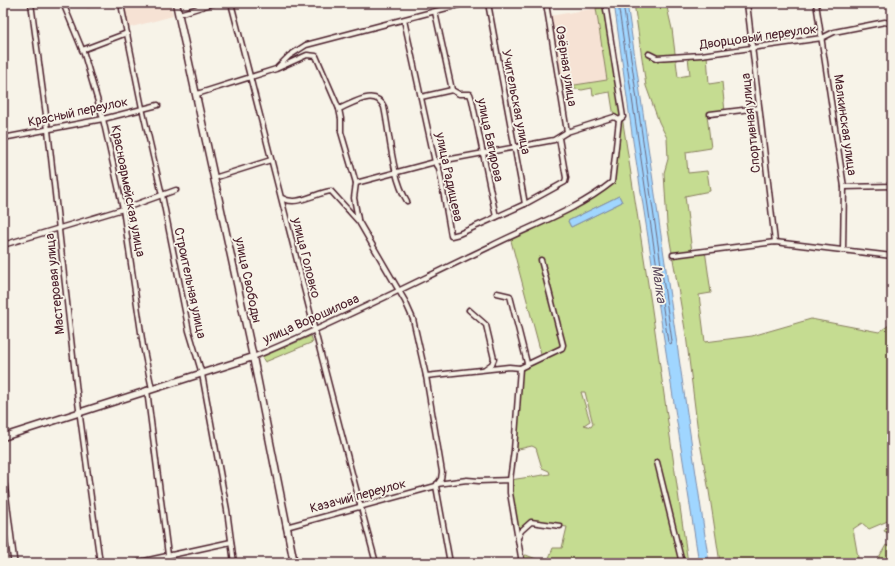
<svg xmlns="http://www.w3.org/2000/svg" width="895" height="566" font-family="Pangolin,sans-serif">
	<rect width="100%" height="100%" fill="#f7f3e8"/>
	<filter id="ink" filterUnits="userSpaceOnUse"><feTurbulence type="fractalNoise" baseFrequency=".025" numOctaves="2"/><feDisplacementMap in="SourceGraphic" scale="8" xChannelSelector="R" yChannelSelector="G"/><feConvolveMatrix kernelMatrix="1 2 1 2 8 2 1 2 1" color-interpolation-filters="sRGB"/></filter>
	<g filter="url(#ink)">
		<g fill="#f6e2d4">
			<polygon points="86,3 117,3 87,9"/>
			<polygon points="119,3 170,3 173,16 124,29"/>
			<polygon points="596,8 607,80 562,87 550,16"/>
		</g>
		<g fill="#c5dc91" stroke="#887e5e" fill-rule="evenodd">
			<polygon points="634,3 666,3 672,29 678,77 690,75 688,57 707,55 709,84 722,82 725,112 707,115 711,148 686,152 688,173 707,171 710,191 685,196 692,252 705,250 711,293 699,295 705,342 752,336 811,319 879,332 892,323 892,535 884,531 890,520 869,529 862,523 853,529 859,563 720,563 709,491 698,432 686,335 667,224 664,173 668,159 667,138 659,122 646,86"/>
			<path d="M605,7L651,303L688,563H547L553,548H562L567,527L531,522L519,537L510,480L550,474L549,471L542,468L536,448L532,446L514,450L520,368L542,357L510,237L579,205L612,182L619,121L614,117L610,92L593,95L592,88L582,90L562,87L607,80L596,8ZM619,196L622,202L571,227L568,221ZM581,392H585L593,424L591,427L584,425L590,421Z"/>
			<polygon points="311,336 313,342 265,362 262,357"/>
			<polygon points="886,545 892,548 892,563 886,563 878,559"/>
			<polygon points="526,555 546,563 522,563 522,556"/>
		</g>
		<g fill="#a0d6ff" stroke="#7e8daa">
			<polygon points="614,3 627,3 709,563 699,563 633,141"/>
			<polygon points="619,196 622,202 571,227 568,221"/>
		</g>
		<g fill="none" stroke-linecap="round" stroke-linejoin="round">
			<polyline stroke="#6c6880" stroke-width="1" points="618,3 668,342 671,344 672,341 623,3"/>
			<defs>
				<g id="minor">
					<polyline points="31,3 48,130 78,402 100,563"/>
					<polyline points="63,3 84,54 103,119 123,209 143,346 152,389"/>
					<path d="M231,3C280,190 325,377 376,563"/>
					<polyline points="488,3 525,204"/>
					<polyline points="546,3 567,132"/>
					<polyline points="747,3 775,242"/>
					<polyline points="816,3 844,187 843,250"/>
					<polyline points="122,9 142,108 162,195 189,331 202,374 227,510 234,563"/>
					<polyline points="435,12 452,90 459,94 470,94 472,100 496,217"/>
					<polyline points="179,14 214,3"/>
					<polyline points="404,20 435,162 439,168 451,236 459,234 525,204 565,182 566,178 559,138"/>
					<polyline points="82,50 127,33"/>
					<polyline points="649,54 657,58 701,55 822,38 834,32 885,22 892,24"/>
					<polyline points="278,67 289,56 306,45 466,3"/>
					<polyline points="197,94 276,69 307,55 316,56 339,109 341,119 341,132 356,183 354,198 358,219"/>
					<polyline points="421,97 452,90"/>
					<path d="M339,109C352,104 375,87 384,107C390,135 392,177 407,201"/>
					<polyline points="710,114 759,108"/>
					<polyline points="3,138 103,119 158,105"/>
					<polyline points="214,178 271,160"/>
					<polyline points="356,183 435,162 554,140 567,132 614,117 619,120"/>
					<polyline points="844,187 892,186"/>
					<path d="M282,198C296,207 315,193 331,191L359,222L405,301L413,319L426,376L442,472L441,479L436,486L450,563"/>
					<polyline points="3,245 123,209 176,190"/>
					<polyline points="673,255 775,242 892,256"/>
					<polyline points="497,293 510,296 527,363"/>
					<polyline points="469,310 486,325 494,359 492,364 485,369"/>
					<path d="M253,357C334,324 411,284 489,247C530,226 576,211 612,182L619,120L623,117L605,3"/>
					<polyline points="520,368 562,348 563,345 541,260"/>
					<polyline points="426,376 509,367 520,368 514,450 510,480"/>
					<polyline points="147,390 169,563"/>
					<polyline points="657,462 682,563"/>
					<polyline points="437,484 467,480 479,481 510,480 510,493 522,563"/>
					<polyline points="286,527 436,486"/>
					<polyline points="519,536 521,531 531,522 560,526"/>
					<polyline points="135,563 231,542"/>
				</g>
				<polyline id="tertiary" points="3,475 14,563"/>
				<g id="secondary">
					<polyline points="176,3 253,357 294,563"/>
					<polyline points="3,437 253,357"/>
				</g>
			</defs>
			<use href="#minor" stroke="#4a1f2b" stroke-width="7"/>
			<use href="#tertiary" stroke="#4a1f2b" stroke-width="8"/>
			<use href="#secondary" stroke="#4a1f2b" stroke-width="9"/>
			<use href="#minor" stroke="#f7f3e8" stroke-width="4"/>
			<use href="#tertiary" stroke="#f7f3e8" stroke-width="5"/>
			<use href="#secondary" stroke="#f7f3e8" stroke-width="6"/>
		</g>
	</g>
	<g text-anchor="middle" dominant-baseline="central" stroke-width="3.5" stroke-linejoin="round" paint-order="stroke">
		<g font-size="13" fill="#4a1f2b" stroke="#f7f3e8">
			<text transform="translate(758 37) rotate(-8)">Дворцовый переулок</text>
			<text transform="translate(566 66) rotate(81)">Озёрная улица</text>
			<text transform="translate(516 102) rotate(79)">Учительская улица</text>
			<text transform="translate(78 112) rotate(-12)">Красный переулок</text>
			<text transform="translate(751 123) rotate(-96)">Спортивная улица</text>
			<text transform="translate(845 125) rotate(82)">Малкинская улица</text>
			<text transform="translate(490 140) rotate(78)">улица Багирова</text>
			<text transform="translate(449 177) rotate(78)">улица Радищева</text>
			<text transform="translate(128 191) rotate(79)">Красноармейская улица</text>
			<text transform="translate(306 258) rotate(76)">улица Головко</text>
			<text transform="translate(248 280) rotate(78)">улица Свободы</text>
			<text transform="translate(190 283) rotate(78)">Строительная улица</text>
			<text transform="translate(55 284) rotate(-96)">Мастеровая улица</text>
			<text transform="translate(311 319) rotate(-24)">улица Ворошилова</text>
			<text transform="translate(358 496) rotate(-15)">Казачий переулок</text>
		</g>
		<g font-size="14" font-style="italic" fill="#604d60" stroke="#f7f3e8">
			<text transform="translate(659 284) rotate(82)">Малка</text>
		</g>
	</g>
	<rect width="895" height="566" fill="none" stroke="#f7f3e8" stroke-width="16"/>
	<rect x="8" y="8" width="879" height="550" fill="none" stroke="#4a1f2b" stroke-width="1.5" filter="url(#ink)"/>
</svg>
